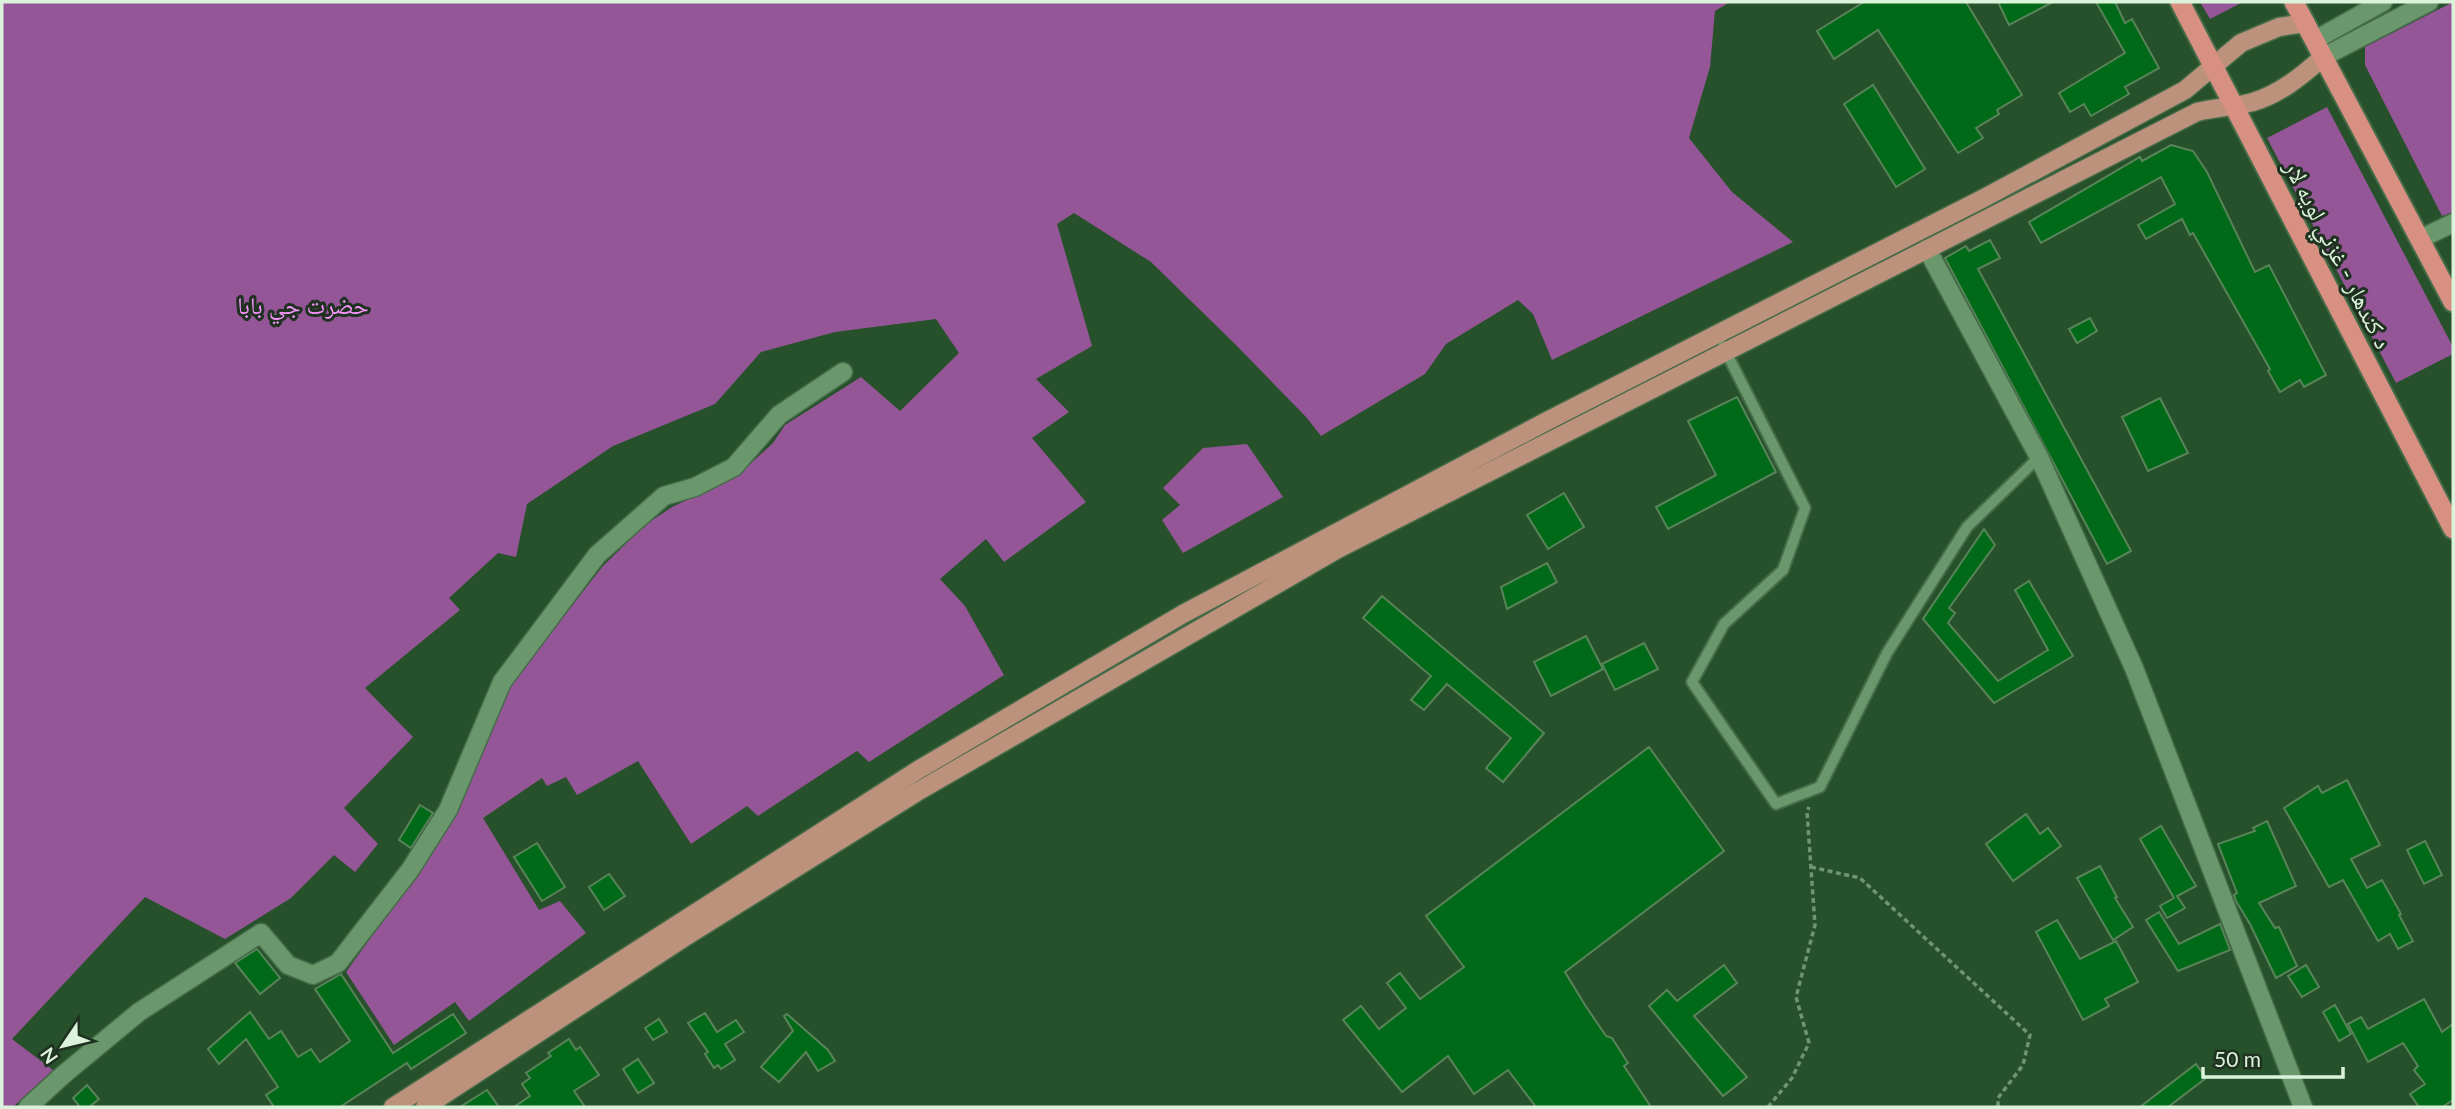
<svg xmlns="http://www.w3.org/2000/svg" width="2455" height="1109" font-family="Lato,'Noto Naskh Arabic',sans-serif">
	<rect width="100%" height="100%" fill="#27512a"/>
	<g fill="#945697">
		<polygon points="2,2 1730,2 1715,11 1710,67 1689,138 1732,192 1793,242 1552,360 1533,314 1518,300 1446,344 1425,374 1321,436 1307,418 1236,345 1151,262 1074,213 1057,224 1092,346 1036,379 1069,412 1032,438 1086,502 1004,562 986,539 940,579 965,606 1004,675 869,762 857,751 758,816 747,806 691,844 638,761 577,795 566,777 547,786 542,778 483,818 539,910 560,901 586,933 469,1021 455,1002 394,1045 346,972 416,875 457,812 510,685 603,566 645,525 672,507 737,476 773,443 785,425 861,377 900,411 959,353 936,319 835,332 761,352 715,404 613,446 527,504 516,557 498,553 449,598 460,610 365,688 413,737 344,808 378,844 355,872 334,855 291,898 225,939 145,897 12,1039 53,1070 13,1107 2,1107"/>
		<polygon points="2200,2 2243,2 2210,19"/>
		<polygon points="2453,2 2453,212 2442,216 2365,65 2365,47"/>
		<polygon points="2327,107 2453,347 2453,354 2396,383 2267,138"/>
		<polygon points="1247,444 1283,497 1183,553 1162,520 1180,505 1163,488 1203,448"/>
	</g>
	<g fill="#006a18" stroke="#59845a" stroke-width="2">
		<polygon points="1864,2 1966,2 2022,95 1997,110 1999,114 1976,128 1983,138 1958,153 1878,30 1834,59 1817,31"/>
		<polygon points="1998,2 2053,2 2009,25"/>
		<polygon points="2096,2 2115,2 2125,23 2132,19 2159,68 2125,87 2129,94 2091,116 2084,104 2070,112 2059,93 2125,53"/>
		<polygon points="1873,85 1925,169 1896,187 1844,104"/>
		<polygon points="2171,145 2193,151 2207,172 2255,272 2269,265 2326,375 2304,387 2300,380 2280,392 2268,371 2270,369 2193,233 2190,235 2182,219 2146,239 2138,225 2175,204 2161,177 2041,243 2029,222 2140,157 2142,161"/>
		<polygon points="1990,240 2000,258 1978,269 2131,551 2107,564 1945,258 1966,246 1969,251"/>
		<polygon points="2090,318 2097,331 2077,343 2069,329"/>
		<polygon points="1737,397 1776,472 1668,529 1656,507 1716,475 1688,421"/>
		<polygon points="2160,398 2188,453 2148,471 2122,417"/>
		<polygon points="1564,493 1584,527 1548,549 1527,515"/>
		<polygon points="1984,529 1995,545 1949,608 1955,613 1948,623 1998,681 2048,650 2015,590 2029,581 2073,656 1994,703 1923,619"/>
		<polygon points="1547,563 1557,582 1507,609 1501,587"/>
		<polygon points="1382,596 1544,733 1503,782 1486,768 1511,738 1447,684 1424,710 1411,700 1431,676 1363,618"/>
		<polygon points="1586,636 1603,669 1551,696 1534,662"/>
		<polygon points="1644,643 1658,669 1615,690 1602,664"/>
		<polygon points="1649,747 1724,851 1565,972 1585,1005 1606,1036 1612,1038 1628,1063 1624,1066 1651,1107 1536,1107 1508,1070 1474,1094 1448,1056 1402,1092 1343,1020 1361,1006 1379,1029 1406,1008 1387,983 1400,973 1420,999 1464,967 1426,916"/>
		<polygon points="2347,780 2380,845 2351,859 2367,888 2382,880 2401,914 2399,915 2413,941 2398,949 2390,934 2378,941 2343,880 2329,887 2284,808 2318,786 2322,793"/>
		<polygon points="420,805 433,813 411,848 399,840"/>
		<polygon points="2026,814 2040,834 2048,828 2061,846 2013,881 1986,844"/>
		<polygon points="2267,821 2296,886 2259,903 2275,928 2279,927 2297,966 2276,978 2250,924 2236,901 2234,895 2237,893 2218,844 2255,831 2253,828"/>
		<polygon points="2161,826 2196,886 2177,896 2185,908 2167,918 2160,906 2174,898 2140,839"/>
		<polygon points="2425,841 2442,875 2424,884 2407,850"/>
		<polygon points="537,843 565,887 542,901 514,857"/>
		<polygon points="2100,866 2117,897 2115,898 2133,927 2113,940 2077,878"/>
		<polygon points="609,874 625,896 604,910 589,887"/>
		<polygon points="2159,912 2179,944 2220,924 2230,950 2178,971 2146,920"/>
		<polygon points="2057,920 2080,959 2116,941 2138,982 2105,999 2109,1006 2083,1020 2036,932"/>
		<polygon points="257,949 280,978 260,994 235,963"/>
		<polygon points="1724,965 1737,983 1694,1016 1747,1077 1723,1096 1649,1006 1667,990 1677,1001"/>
		<polygon points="2306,965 2319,987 2302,997 2288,976"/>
		<polygon points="341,974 393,1053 453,1014 466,1033 411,1069 407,1063 340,1107 274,1107 266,1095 278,1087 246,1039 219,1064 208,1049 250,1012 269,1039 281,1031 298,1057 311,1049 320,1062 350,1041 315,989"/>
		<polygon points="2424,999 2442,1032 2453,1024 2453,1100 2442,1107 2419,1107 2410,1094 2425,1084 2414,1070 2418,1066 2403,1043 2368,1062 2348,1024 2361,1017 2368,1029"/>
		<polygon points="2335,1005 2351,1034 2339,1041 2323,1012"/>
		<polygon points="705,1013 717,1032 736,1020 744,1032 725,1044 735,1060 721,1069 718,1065 714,1068 705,1054 708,1052 688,1023"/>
		<polygon points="787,1014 828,1050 835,1061 818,1071 806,1052 779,1082 761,1067 793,1031 784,1016"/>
		<polygon points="659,1019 667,1032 653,1040 645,1028"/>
		<polygon points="569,1039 576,1050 580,1047 599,1075 574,1091 585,1107 514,1107 530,1096 522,1084 530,1078 526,1073 551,1056 548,1053"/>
		<polygon points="638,1059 654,1083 638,1093 623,1069"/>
		<polygon points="2196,1064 2206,1078 2168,1107 2140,1107"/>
		<polygon points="87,1085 99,1099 89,1107 80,1107 73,1098"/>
		<polygon points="487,1090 499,1107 460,1107"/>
	</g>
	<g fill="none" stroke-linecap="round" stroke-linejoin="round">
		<defs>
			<polyline id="service" points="1723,346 1805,508 1783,570 1724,624 1692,682 1776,804 1820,787 1887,653 1967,527 2039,457"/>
			<g id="minor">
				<polyline points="2315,40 2383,2"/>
				<polyline points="2323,57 2429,2"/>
				<polyline points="2420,239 2453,223"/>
				<polyline points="1927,249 2039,457 2134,668 2303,1107"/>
				<polyline points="28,1107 63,1075 139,1012 261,933 288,965 313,975 338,963 410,870 448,810 502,682 597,555 664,496 695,487 734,467 779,415 843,372"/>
			</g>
			<g id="primary">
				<polyline points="393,1107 918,770 1183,614 1547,421 1984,198 2185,90 2241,43 2279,27 2306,23"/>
				<path d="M425,1107L685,937L917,792L1338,549L2197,112C2216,107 2235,107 2253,102C2280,94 2303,75 2323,57"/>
			</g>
			<g id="trunk">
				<polyline points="2180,2 2453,529"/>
				<polyline points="2294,2 2453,302"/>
			</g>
		</defs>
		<use href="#service" stroke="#466b49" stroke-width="14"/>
		<use href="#minor" stroke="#466b49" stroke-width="21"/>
		<use href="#primary" stroke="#466b49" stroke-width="21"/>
		<use href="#trunk" stroke="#466b49" stroke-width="23"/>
		<g stroke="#719473" stroke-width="3.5" stroke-dasharray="5 3.5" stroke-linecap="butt">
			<polyline points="1811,867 1860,878 2030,1035 2023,1065 1998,1098 1998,1107"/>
			<polyline points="1768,1107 1792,1078 1809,1043 1796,997 1815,925 1807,812 1809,807"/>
		</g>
		<use href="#service" stroke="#6b976c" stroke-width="10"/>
		<use href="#minor" stroke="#6b976c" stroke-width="18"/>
		<use href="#primary" stroke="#bc927c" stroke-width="18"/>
		<use href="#trunk" stroke="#d79081" stroke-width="19"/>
	</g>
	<g text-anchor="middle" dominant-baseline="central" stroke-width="6" stroke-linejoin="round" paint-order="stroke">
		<g font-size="24" fill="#dcf3db" stroke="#1f3120">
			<text transform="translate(2339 254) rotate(63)">د کندهار - غزني لويه لار</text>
		</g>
		<g font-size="24" fill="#f694fc" stroke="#1f3120">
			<text x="303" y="304">حضرت جي بابا</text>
		</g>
	</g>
	<rect width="2455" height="1109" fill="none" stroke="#dcf3db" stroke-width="7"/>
	<g transform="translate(63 1046) rotate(235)" stroke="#1f3120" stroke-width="5" paint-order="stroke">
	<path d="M0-5L12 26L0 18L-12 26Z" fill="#dcf3db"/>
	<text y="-10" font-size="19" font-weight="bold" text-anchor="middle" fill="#dcf3db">N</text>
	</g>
	<path d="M2203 1067v10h140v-10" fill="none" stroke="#dcf3db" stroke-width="3.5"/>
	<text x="2214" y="1067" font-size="21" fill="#dcf3db" stroke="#1f3120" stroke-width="5" paint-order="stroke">50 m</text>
</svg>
